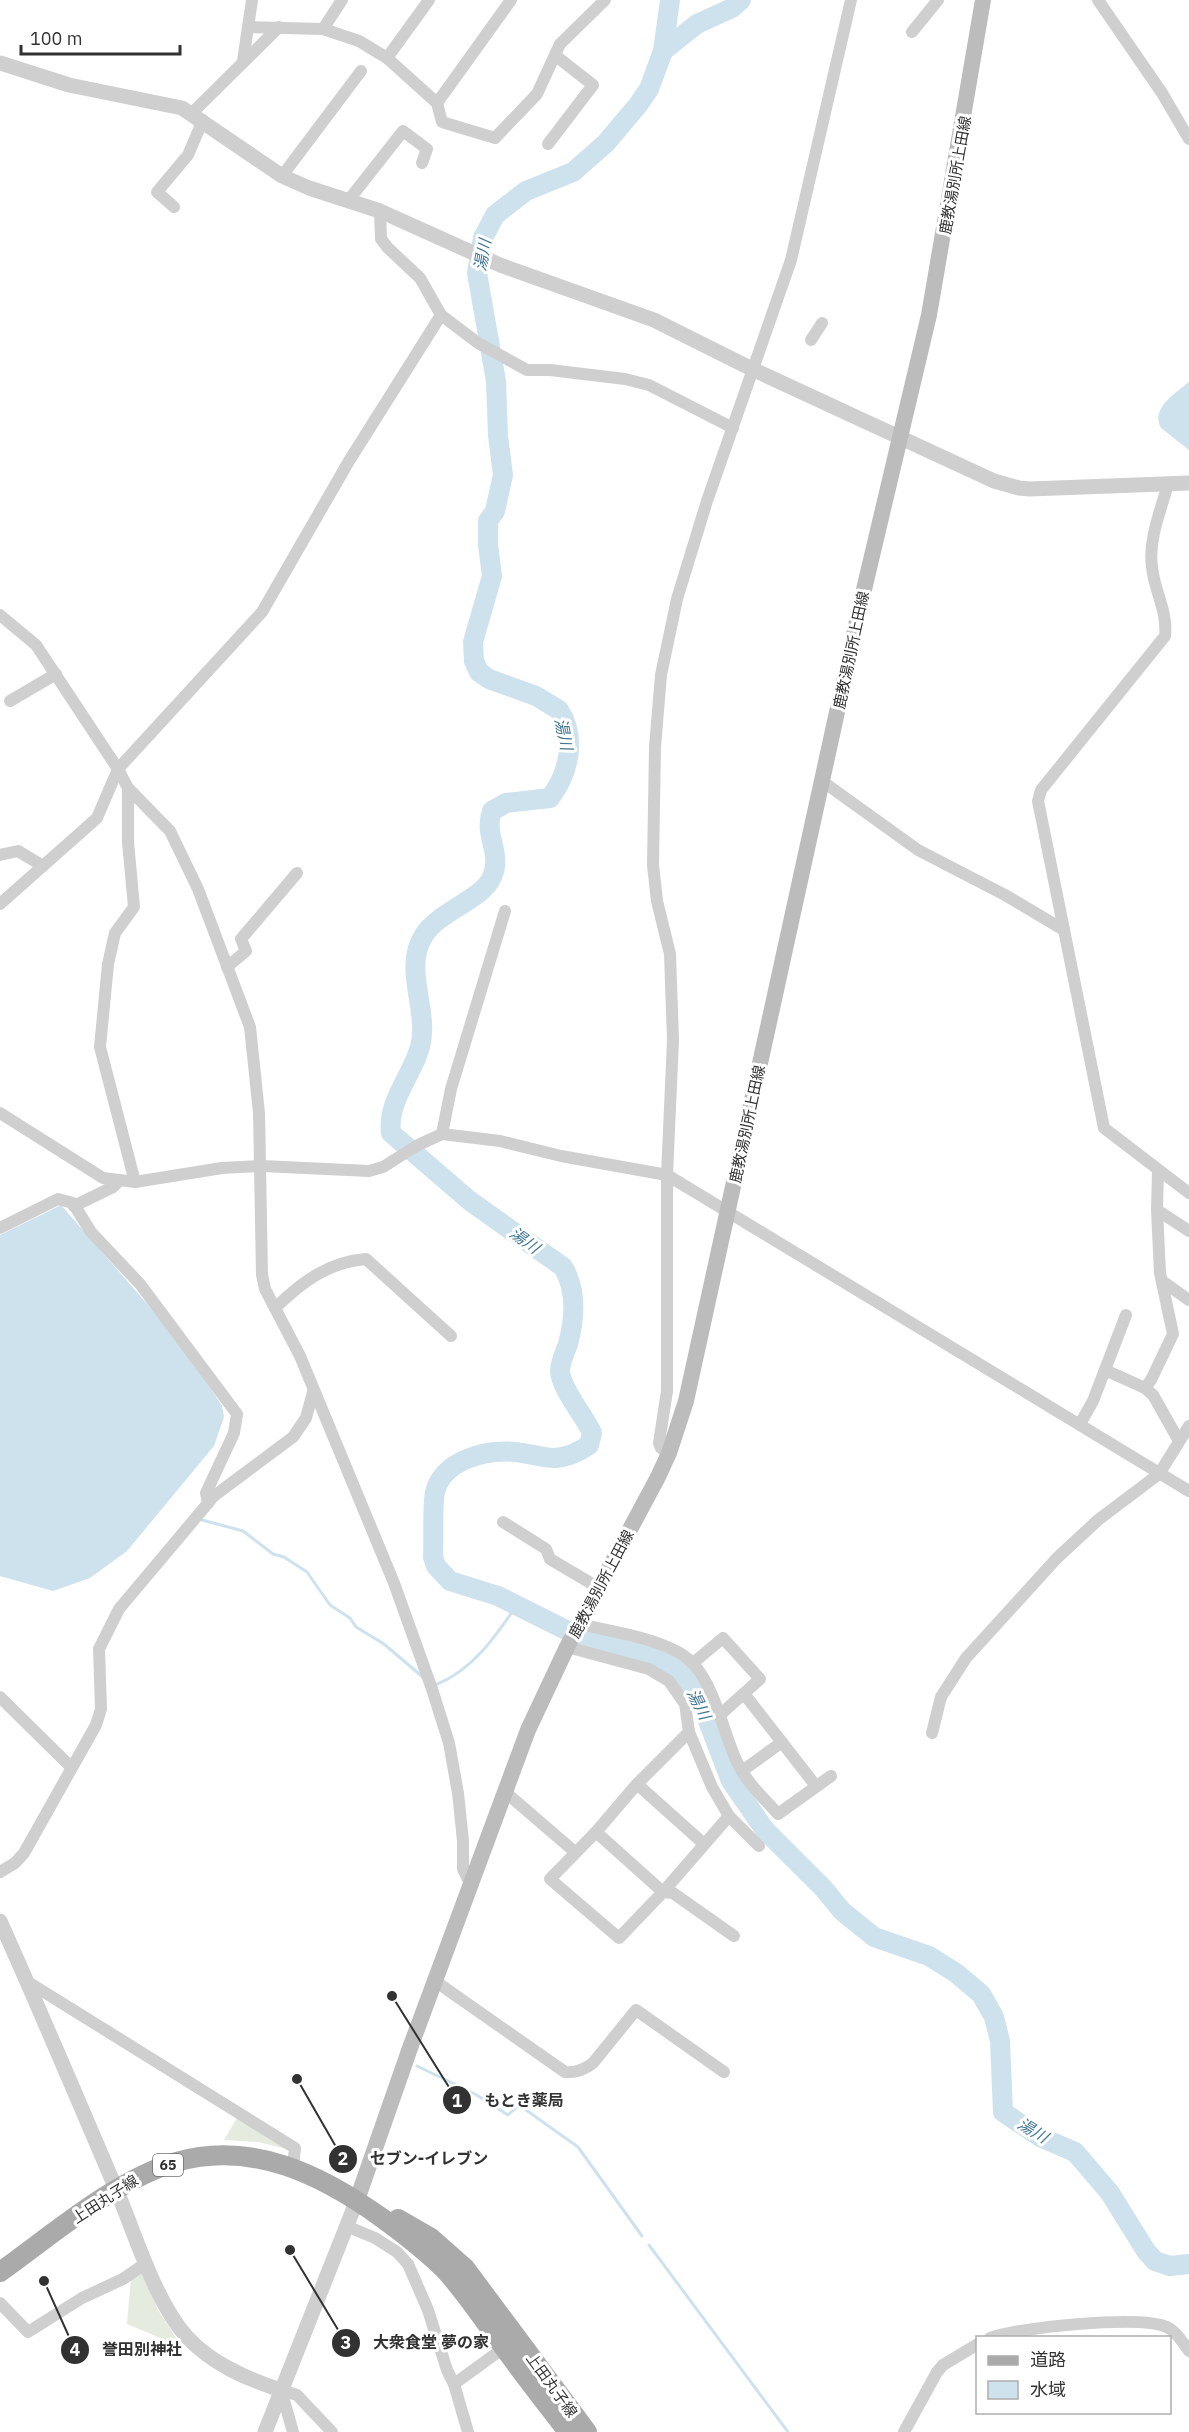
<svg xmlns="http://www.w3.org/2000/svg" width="1189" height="2432" font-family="'IBM Plex Sans','Noto Sans JP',sans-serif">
	<rect width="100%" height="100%" fill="#fff"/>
	<g fill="#e5ebde">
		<polygon points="237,2118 287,2149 258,2142 224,2140"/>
		<polygon points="141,2270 158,2310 182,2347 127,2324 131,2278"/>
	</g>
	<g fill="#cee2ed">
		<path d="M1189,382V450L1161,428C1150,408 1176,393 1189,382Z"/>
		<polygon points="61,1205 182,1344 222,1406 224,1417 214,1446 127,1551 90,1578 53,1591 0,1576 0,1235"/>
	</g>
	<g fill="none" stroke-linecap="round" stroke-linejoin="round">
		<g stroke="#cee2ed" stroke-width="3">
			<polyline points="202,1520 243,1531 273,1554 284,1557 307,1572 330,1605 350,1618 356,1627 384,1644 425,1679"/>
			<path d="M435,1685C472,1671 495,1637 517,1605"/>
			<polyline points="417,2066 475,2094 508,2115 519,2105 578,2147 642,2236"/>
			<polyline points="649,2245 788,2432"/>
		</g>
		<g stroke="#cee2ed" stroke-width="20">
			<path d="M670,0L663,51L649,89L638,105L606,143L573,172L526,191L495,215L483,238L477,273L496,381L498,436L503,475L495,511L488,521V545L492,576L473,642L474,661L479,672L489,679L536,696L559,710C577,738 569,773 550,798L506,803L492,811C483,837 503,852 492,877C483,899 438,912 424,935C402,969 430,1011 420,1047C412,1076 387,1101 391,1133L470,1201L563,1267C577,1290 575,1318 568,1344C565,1352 560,1362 560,1371C561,1389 584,1415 592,1433L589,1445C579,1452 568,1457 555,1458C542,1458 528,1453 515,1452C486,1449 443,1460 435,1492C432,1507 434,1540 433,1557L436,1566L450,1581L498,1596L580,1637L654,1655L679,1671L698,1695L731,1781L765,1830L824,1889L842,1911L874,1937L929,1956L956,1973L981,1994L994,2017L1000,2041L1003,2112L1040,2137L1075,2152L1110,2193L1146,2251L1155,2261L1170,2266L1189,2264"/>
			<polyline points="663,51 697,24 732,8 741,0"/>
		</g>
		<g stroke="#cfcfcf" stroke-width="12">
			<polyline points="1098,0 1162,93 1189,139"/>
			<polyline points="249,27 323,29 359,41 387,58 437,103 442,122 495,138 537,94 560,44 605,0"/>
			<polyline points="323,29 342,0"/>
			<polyline points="912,32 938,0"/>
			<polyline points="387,58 429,0"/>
			<polyline points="243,61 252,0"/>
			<polyline points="437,103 511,0"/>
			<polyline points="192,113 279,27"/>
			<polyline points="548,144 593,85 556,56"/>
			<polyline points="282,176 361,71"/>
			<polyline points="348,201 403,131 427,149 422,163"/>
			<polyline points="174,207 157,192 188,155 203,120"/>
			<polyline points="380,211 381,239 388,248 420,278 441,315 478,343 527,370 550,370 625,379 649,385 733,428"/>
			<polyline points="811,340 822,323"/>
			<path d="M1168,484C1161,510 1148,540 1152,567C1154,590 1168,612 1165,636L1041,790L1038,801L1104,1128L1189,1193"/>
			<polyline points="0,615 36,645 118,769 128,788 170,831 198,889 250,1027 259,1113 262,1275 265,1289 300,1356 394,1583 432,1689 449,1743 458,1793 463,1841 463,1869 471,1886"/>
			<polyline points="10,701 56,674"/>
			<polyline points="822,781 918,850 1005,895 1064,930"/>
			<polyline points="128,788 128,842 134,907 115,933 108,964 100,1047 135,1182"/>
			<polyline points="0,855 18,851 43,866"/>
			<polyline points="0,904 97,818 118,769 262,612 349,461 441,315"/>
			<polyline points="227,967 246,951 241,939 297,873"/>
			<polyline points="0,1113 103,1178 135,1182 222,1168 262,1166 369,1171 383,1167 418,1145 442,1134 500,1141 561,1156 667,1175 1189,1491"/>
			<polyline points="442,1134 451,1089 505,911"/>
			<polyline points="1158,1171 1157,1210 1160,1273 1173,1334 1151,1380 1145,1388 1153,1395 1179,1441"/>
			<polyline points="74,1206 113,1187 120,1180"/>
			<polyline points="1157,1210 1189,1231"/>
			<polyline points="0,1228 58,1199 73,1203 91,1232 140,1284 237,1414 234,1433 206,1493 208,1503"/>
			<polyline points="1162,1281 1189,1300"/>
			<path d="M275,1308C302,1282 328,1262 366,1259L451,1336"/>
			<polyline points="1105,1370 1145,1388"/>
			<polyline points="1080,1424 1093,1401 1126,1315"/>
			<polyline points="669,1453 661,1448 659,1443 667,1391 667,1175 673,1040 670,954 657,901 653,865 655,747 661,675 677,599 707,501 791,260 851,0"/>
			<polyline points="503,1522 546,1549 550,1559 599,1588"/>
			<path d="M580,1624C612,1632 648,1636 678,1652C714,1671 721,1730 738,1764C747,1783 764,1798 778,1814L831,1776"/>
			<polyline points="567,1647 649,1669 669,1681 685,1704 689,1732 712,1787 729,1816 759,1846"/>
			<polyline points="693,1663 723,1638 760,1679 721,1714"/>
			<polyline points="745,1695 816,1786"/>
			<polyline points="0,1697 71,1767"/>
			<polyline points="689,1732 637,1784 596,1832 550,1879 619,1938 663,1892 729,1816"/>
			<polyline points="932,1733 941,1697 966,1658 1057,1558 1098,1520 1159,1474 1189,1426"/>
			<polyline points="742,1771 782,1742"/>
			<polyline points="637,1784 704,1844"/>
			<polyline points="504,1791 575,1852"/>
			<polyline points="596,1832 663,1892 673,1893 734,1936"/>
			<polyline points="0,1872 15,1863 24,1853 96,1725 101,1709 99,1649 119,1609 214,1496 293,1437 306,1418 313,1392"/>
			<path d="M435,1981L565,2072C576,2073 584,2070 593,2063L636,2010L724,2072"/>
			<polyline points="28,1982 295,2148 293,2167"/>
			<polyline points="346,2226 375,2238 397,2252 408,2264 428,2310 447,2370 454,2384 468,2432"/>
			<polyline points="0,2303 28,2332 82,2298 123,2279 146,2263"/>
			<path d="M990,2338C1020,2327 1135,2316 1164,2326C1175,2329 1182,2342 1189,2351"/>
			<polyline points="454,2384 509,2344"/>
			<polyline points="293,2432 281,2390 297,2395 332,2432"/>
			<polyline points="904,2432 937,2372 943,2365 978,2344"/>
		</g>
		<g stroke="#cfcfcf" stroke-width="15">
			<polyline points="0,63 69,85 182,108 282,176 309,188 380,211 500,265 654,320 752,369 994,481 1019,488 1030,489 1189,483"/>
			<path d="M0,1921C40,2010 78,2100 116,2189C135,2233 155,2302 187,2337C212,2364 247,2379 281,2390"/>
			<polyline points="265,2432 357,2200"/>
		</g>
		<polyline stroke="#bcbcbc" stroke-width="16" points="357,2200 410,2048 528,1730 567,1647 658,1477 669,1453 686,1401 862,598 929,315 983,0"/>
		<g stroke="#aaa" stroke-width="20">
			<polyline points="398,2219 431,2238 465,2268 587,2432"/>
			<path d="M0,2272C52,2235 115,2180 176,2162C252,2140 322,2175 382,2218C404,2234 426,2251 445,2270C465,2292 482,2318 500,2342C522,2373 545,2402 568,2432"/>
		</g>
	</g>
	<g text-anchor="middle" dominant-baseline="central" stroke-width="6" stroke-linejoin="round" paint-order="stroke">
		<rect fill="#fff" stroke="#707070" stroke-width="1.5" x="153" y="2154" width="30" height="22" rx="4.5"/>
		<g font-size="14" font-weight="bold" fill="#323232">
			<text x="168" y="2165">65</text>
		</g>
		<g font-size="15" fill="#323232" stroke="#fff">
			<text transform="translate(955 175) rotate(-80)">鹿教湯別所上田線</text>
			<text transform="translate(851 650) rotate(-78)">鹿教湯別所上田線</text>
			<text transform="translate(747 1124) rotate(-78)">鹿教湯別所上田線</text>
			<text transform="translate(601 1584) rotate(-62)">鹿教湯別所上田線</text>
			<text transform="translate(105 2199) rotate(-33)">上田丸子線</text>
			<text transform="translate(552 2385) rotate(54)">上田丸子線</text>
		</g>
		<g font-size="16" font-style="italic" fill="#407794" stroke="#fff">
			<text transform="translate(482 255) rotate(-80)">湯川</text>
			<text transform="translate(564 734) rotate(78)">湯川</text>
			<text transform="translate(525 1240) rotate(36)">湯川</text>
			<text transform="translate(699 1704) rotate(63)">湯川</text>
			<text transform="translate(1033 2130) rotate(31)">湯川</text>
		</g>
	</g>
	<path fill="none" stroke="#323232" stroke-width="2" d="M392 1996L457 2100M297 2079L343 2159M290 2250L346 2343M44 2281L75 2350"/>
	<g fill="#323232" stroke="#fff" stroke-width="2">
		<circle cx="392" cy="1996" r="6"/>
		<circle cx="297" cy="2079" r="6"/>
		<circle cx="290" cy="2250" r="6"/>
		<circle cx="44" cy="2281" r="6"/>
		<circle cx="457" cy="2100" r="15"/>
		<circle cx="343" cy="2159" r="15"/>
		<circle cx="346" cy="2343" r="15"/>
		<circle cx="75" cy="2350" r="15"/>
	</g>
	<g font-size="18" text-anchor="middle" font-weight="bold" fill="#fff">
		<text x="457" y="2107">1</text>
		<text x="343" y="2165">2</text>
		<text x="346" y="2349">3</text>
		<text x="75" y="2356">4</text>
	</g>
	<g font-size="16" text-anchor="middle" font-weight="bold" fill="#323232" stroke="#fff" stroke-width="6" stroke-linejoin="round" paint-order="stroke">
		<text x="524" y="2106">もとき薬局</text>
		<text x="429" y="2164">セブン-イレブン</text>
		<text x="431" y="2348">大衆食堂 夢の家</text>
		<text x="142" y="2355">誉田別神社</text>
	</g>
	<rect x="976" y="2336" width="195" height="78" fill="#ffffff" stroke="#adadad" stroke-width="1.5"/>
	<rect x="988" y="2356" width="30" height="9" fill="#aaaaaa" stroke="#adadad" stroke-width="1.5"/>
	<text x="1030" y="2366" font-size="18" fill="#323232">道路</text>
	<rect x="988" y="2381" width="30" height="18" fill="#cee2ed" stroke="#adadad" stroke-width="1.5"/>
	<text x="1030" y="2396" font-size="18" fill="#323232">水域</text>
	<path d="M21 45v9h159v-9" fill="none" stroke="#323232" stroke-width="3"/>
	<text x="30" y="45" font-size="18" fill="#323232" stroke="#ffffff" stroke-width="4.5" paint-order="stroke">100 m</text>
</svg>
